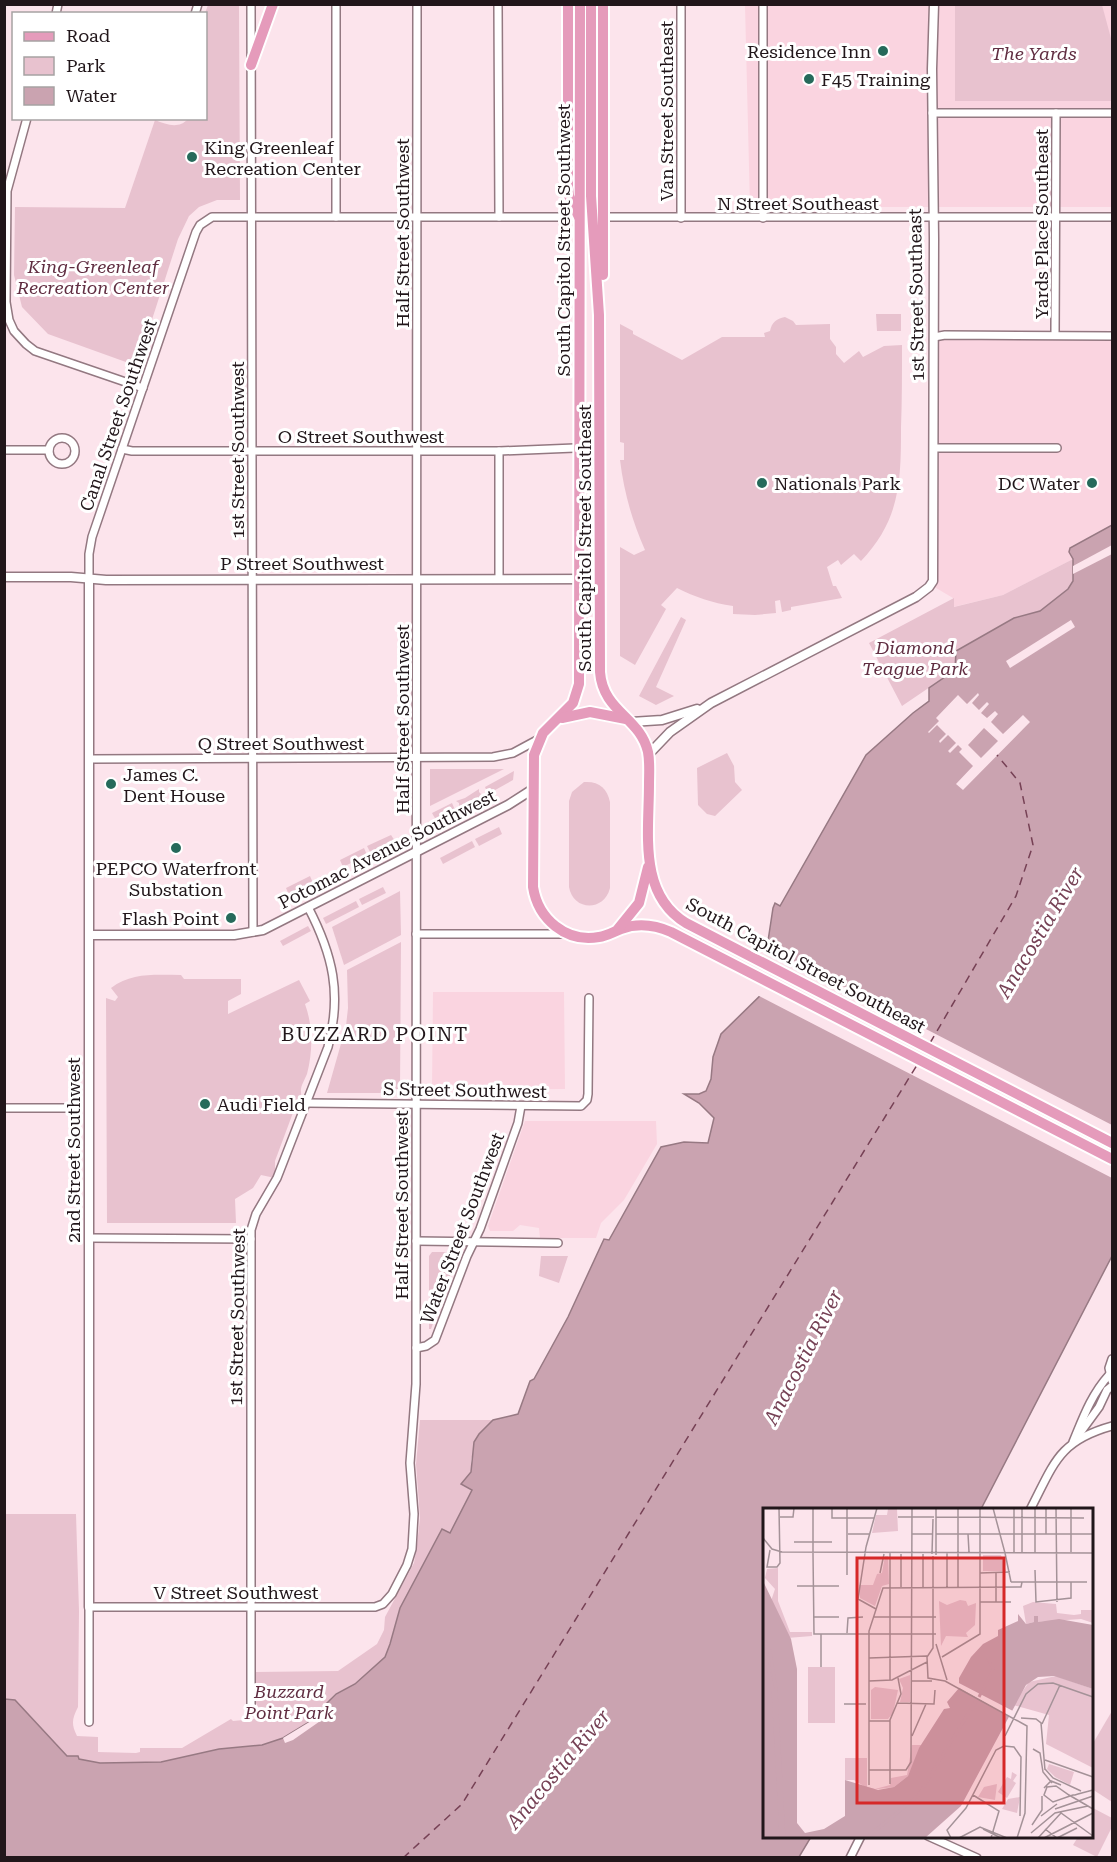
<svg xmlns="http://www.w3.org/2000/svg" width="1117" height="1862" font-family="'Roboto Serif',serif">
	<rect width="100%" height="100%" fill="#fce4ec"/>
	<g fill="#fad4e0">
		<polygon points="745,5 1112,5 1112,207 750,207"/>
		<polygon points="934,337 1112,337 1112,525 1070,548 1069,553 1073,559 1003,595 953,607 953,598 931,585"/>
		<polygon points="433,992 564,992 565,1089 432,1090"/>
		<polygon points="525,1121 656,1121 657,1144 624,1200 601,1223 596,1238 540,1238 539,1228 520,1225 513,1231 490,1231 488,1226"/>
	</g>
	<g fill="#e8c2cf">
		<path d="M208,5H239L240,200H217L199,207L189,216L178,239L137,366L48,334L22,307L14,275L15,207L125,208L155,120C167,125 179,129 188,119L206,118L205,13Z"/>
		<polygon points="955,5 1102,5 1112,42 1112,101 955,101"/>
		<polygon points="876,314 901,314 901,331 877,331"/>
		<path d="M785,317L793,321L796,325L830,324V339L836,347V354L844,363L859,351L863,357L884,346L902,345C902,373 902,401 901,428C901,482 900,520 861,561L854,554L841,565L838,560L827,567L833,586H836L842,598L791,607V610L782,612L780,600L775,601L776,613L755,615L733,614V606C712,603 695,597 677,588L661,605L666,609L635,665L620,656V547L634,555L645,550C632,521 624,492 620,460H624V443L620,442V324L633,331V334L682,360L722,337H765L764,333L770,331C772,322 776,319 785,317Z"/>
		<polygon points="1073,559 1073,581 1068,589 1040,611 1014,618 956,651 955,670 902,706 869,643 954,598 954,607 1003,595"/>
		<polygon points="681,617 686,620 656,687 674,696 656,705 639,696"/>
		<polygon points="727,753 734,766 735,782 742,790 715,816 707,814 698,805 697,768"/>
		<polygon points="430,769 504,769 430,806"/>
		<polygon points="514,771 513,780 488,794 485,787"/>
		<path d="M584,782C599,781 607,788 610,802V888C604,912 573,911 569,887V801L572,792Z"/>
		<polygon points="479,789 479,792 483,796 459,808 459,803 456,801 465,798"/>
		<polygon points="452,803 455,810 436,820 432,813"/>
		<polygon points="499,827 502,834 479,846 475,839"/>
		<polygon points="391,835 395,841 371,854 367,846"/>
		<polygon points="472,841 475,847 443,864 440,858"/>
		<polygon points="364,848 367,855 343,867 340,860"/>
		<polygon points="310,876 313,883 289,895 286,888"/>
		<polygon points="383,887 386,893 362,905 359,899"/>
		<polygon points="400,891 401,935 344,965 332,927"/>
		<polygon points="356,901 359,907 326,924 323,918"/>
		<polygon points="308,926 311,931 283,946 280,941"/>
		<polygon points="401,942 400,1089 393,1089 392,1093 327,1093 346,1026 348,1008 347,970"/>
		<path d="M181,975L184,979H241V994L228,1001V1014L299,980L310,1001L305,1004C313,1026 313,1051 307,1074C305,1079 300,1087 301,1092C301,1097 303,1103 302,1110H294L275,1161V1178L261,1175L253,1188L235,1199L236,1223H107L106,998L115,1001L118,997L111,988C132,972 156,975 181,975Z"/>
		<polygon points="432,1252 454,1252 457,1256 431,1329 429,1329 429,1256"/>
		<polygon points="541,1256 568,1256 559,1283 539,1276"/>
		<path d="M420,1420H493L479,1434L471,1460V1472L461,1484L473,1490L450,1533L442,1529L400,1608L390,1644L385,1657L355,1684L335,1694L321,1709L322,1711L311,1721L283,1738L262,1745L219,1749L161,1762L100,1763L78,1759V1756H67L15,1700L5,1699V1514H76L79,1611L78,1707C72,1719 71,1724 77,1736L98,1737V1752L136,1753L140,1752V1748H182L231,1719L233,1721L254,1719L260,1715V1710L256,1703V1672L338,1671L377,1644L384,1630L385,1617L414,1563L417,1545L420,1518L416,1464Z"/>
		<polygon points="1112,1711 1112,1802 1092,1789 1092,1745"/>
		<polygon points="1093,1808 1112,1818 1112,1827 1097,1857 1073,1845 1078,1837 1092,1836"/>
	</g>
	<polygon fill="#caa3b0" stroke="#977983" stroke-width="1.5" points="1112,525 1112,1256 981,1509 764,1510 764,1836 811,1837 799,1857 5,1858 5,1699 15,1700 67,1756 78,1756 79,1759 100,1763 161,1762 219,1749 262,1745 283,1738 311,1721 322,1712 321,1709 336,1694 355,1684 385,1657 390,1644 400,1608 442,1529 450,1533 472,1490 461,1484 471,1472 474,1442 479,1434 493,1420 518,1414 530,1381 534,1379 568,1317 604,1239 609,1240 661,1147 684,1142 708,1143 714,1118 699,1103 684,1094 699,1094 706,1091 711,1079 713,1057 721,1034 772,984 768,941 773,908 775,903 780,906 866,755 913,713 929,701 929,688 955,670 956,651 1014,618 1040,611 1068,589 1073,581 1073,559 1069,552 1070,548"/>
	<g fill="#fce4ec" fill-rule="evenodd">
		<polygon points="1112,545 1112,554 1073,574 1073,566"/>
		<polygon points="1071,620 1075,627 1010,668 1006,661"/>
		<path d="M978,693L979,695L972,703L979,710L987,702L989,704L981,713L987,718L995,711L998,714L991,722L1003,734L1023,715L1030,722L963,790L956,784L973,766L959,752L962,749L958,745L950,753L948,751L956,743L948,735L940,743L939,741L946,734L937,725L929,733L928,732L939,721L936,718L958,695L967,704ZM984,728L998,741L981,758L968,745Z"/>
		<polygon points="765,946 1112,1125 1112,1178 757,995 771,979 767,963"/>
		<polygon points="322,1711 326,1717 293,1740 285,1743 283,1738 311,1721"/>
	</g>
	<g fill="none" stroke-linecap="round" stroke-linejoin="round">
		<g stroke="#764155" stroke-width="1.5" stroke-dasharray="8 6" stroke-linecap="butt">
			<polyline points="930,1043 1016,896 1033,845 1020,783 997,755"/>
			<polyline points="403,1858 462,1804 917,1065"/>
		</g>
		<defs>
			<g id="minor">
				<polyline points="251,4 253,932"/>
				<polyline points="498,4 499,217"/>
				<polyline points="763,4 763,218"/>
				<polyline points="56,14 58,4"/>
				<polyline points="195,14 198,4"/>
				<polyline points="932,113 1112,113"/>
				<polyline points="27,118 7,191 6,302 9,320 14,331 26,344 35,351 143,388"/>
				<polyline points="336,217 336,4"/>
				<polyline points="681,218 681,4"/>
				<polyline points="1055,335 1056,113"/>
				<polyline points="934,337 945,335 1112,336"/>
				<circle cx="62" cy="451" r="13"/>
				<polyline points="934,448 1057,448"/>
				<polyline points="122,449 132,451 499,451 599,447"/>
				<polyline points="4,450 49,450"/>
				<polyline points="499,451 499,579"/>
				<polyline points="89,579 89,554 92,537 196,232 200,225 212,217 1112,217"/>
				<polyline points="90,759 493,757 513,753 539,739"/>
				<polyline points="416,934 567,934"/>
				<polyline points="306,1103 581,1106 587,1100 588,1094 589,998"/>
				<polyline points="4,1108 69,1108"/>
				<polyline points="89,1238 251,1239"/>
				<polyline points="416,1241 558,1243"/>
				<polyline points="416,1348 426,1346 435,1340 467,1256 480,1229 518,1123 521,1106"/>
				<polyline points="1112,1359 1109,1368 1112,1381"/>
				<polyline points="1080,1433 1099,1407 1107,1390 1112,1386"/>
				<path d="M1073,1442C1083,1418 1091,1395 1109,1375"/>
				<path d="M1030,1510C1054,1464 1058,1441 1112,1426"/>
				<path d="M251,1712V1230L256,1214L277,1178L328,1047C342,994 333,955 308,907"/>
				<polyline points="89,1722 89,1607 375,1607 383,1604 392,1594 407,1565 412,1549 414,1514 410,1463 416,1384 417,4"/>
				<polyline points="928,1836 977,1858"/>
				<polyline points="850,1858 861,1836"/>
			</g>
			<g id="tertiary">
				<polyline points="4,577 71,577 106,580 599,579"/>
				<polyline points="631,722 662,720 697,709"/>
				<polyline points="648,755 670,732 711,703 916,597 929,587 933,581 934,239 932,69 934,4"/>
				<polyline points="90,935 234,935 263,930 508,805 533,789"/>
				<polyline points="89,1607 89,579"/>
			</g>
			<g id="primary">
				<polyline points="568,4 568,187 569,196 579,217"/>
				<path d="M580,4L579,684L573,703L543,733L534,755L533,887C538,919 566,943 599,937C607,936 613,932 621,929C637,923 655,925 671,932L1112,1159"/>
				<path d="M591,4V196L599,315L600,672C603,712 640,717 648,752C650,763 649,774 649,784C649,833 638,894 686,923L1112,1143"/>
				<polyline points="251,65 273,4"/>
				<polyline points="603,275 603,4"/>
				<polyline points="562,718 590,712 626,719"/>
				<polyline points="618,929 639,903 648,867"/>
			</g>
		</defs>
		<use href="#minor" stroke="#937881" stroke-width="10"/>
		<use href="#tertiary" stroke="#937881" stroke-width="11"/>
		<use href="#primary" stroke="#fff" stroke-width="14"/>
		<use href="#minor" stroke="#fff" stroke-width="7"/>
		<use href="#tertiary" stroke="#fff" stroke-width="8"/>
		<use href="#primary" stroke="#e59bbb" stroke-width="10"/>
	</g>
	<g fill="#266a5b" stroke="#fff" stroke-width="2">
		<circle cx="883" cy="51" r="6"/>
		<circle cx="809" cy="79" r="6"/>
		<circle cx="192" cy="157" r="6"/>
		<circle cx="762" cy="483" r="6"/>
		<circle cx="1092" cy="483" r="6"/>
		<circle cx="111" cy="784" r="6"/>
		<circle cx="176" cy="848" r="6"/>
		<circle cx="231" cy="918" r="6"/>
		<circle cx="205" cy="1104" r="6"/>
	</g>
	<g text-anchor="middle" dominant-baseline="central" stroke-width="6" stroke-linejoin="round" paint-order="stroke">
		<g font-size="18" fill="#21161a" stroke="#fff" text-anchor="start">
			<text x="871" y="51" text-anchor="end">Residence Inn</text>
			<text x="821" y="79">F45 Training</text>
			<text x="204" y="147">King Greenleaf<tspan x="204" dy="21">Recreation Center</tspan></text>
			<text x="774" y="483">Nationals Park</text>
			<text x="1080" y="483" text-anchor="end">DC Water</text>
			<text x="123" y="774">James C.<tspan x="123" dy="21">Dent House</tspan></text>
			<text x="176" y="868" text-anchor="middle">PEPCO Waterfront<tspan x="176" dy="21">Substation</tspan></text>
			<text x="219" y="918" text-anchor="end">Flash Point</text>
			<text x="217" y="1104">Audi Field</text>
		</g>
		<g font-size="18" font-style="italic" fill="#602d41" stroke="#fff">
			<text x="1034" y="53">The Yards</text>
			<text x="93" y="266">King-Greenleaf<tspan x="93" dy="21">Recreation Center</tspan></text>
			<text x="915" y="647">Diamond<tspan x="915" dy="21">Teague Park</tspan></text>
			<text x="289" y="1691">Buzzard<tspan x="289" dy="21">Point Park</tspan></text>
		</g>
		<g font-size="18" fill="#21161a" stroke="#fff">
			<text transform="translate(666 111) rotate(-90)">Van Street Southeast</text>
			<text x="798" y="203">N Street Southeast</text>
			<text transform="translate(1041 224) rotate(-90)">Yards Place Southeast</text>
			<text transform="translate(402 233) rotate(-90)">Half Street Southwest</text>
			<text transform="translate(563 240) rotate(-90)">South Capitol Street Southwest</text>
			<text transform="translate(916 295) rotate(-91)">1st Street Southeast</text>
			<text transform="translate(118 415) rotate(-71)">Canal Street Southwest</text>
			<text x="361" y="436">O Street Southwest</text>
			<text transform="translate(237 450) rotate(-90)">1st Street Southwest</text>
			<text transform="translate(584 538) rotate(-90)">South Capitol Street Southeast</text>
			<text x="302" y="563">P Street Southwest</text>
			<text transform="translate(402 719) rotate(-90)">Half Street Southwest</text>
			<text x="281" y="743">Q Street Southwest</text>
			<text transform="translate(387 849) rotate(-27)">Potomac Avenue Southwest</text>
			<text transform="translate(806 965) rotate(28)">South Capitol Street Southeast</text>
			<text transform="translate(465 1090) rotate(1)">S Street Southwest</text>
			<text transform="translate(73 1150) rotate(-90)">2nd Street Southwest</text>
			<text transform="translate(401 1205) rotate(-90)">Half Street Southwest</text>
			<text transform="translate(462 1228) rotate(-69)">Water Street Southwest</text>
			<text transform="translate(237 1317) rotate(-89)">1st Street Southwest</text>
			<text x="236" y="1592">V Street Southwest</text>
		</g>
		<g font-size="20" font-style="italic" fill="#764155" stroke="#fff">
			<text transform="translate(1040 932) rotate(-59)">Anacostia River</text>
			<text transform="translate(803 1357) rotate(-63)">Anacostia River</text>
			<text transform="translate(558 1769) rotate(-50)">Anacostia River</text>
		</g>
		<g font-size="20" letter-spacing="1.5" fill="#21161a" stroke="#fff">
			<text x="375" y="1034">BUZZARD POINT</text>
		</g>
	</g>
	<g transform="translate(763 1508)">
		<rect width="330" height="330" fill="#fce4ec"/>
		<path d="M125,1H134L135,23L109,25L113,7H124ZM220,47H238L243,63H220ZM122,48H125L126,76L119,78L112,98L97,90L96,77H110L114,66L119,65ZM15,60V93L27,124H49V128L24,130L8,93L12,81L2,70L4,61ZM197,92L203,93L205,98L213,95L212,117L203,125L205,129L183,128L178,138L176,93L184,97ZM270,94L293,96L294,105L311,107L318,106V102H330V115L318,111L275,114L271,108V114L263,116L260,98ZM45,159H72V215H45ZM147,167V194H137L140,180L136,171ZM293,168L330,181V260L283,236L286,207L250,197L266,174ZM112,179L135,182L130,205L125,211H108V182ZM149,237H159L156,246L145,268L131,279L107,282L91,272H82V250H104V279L112,281L127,277L128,270L144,267ZM286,256L311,264L307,277L292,269L284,261ZM249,264L254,267L250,273L253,275L244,290L235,284L244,269L248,271ZM234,276L232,292L215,289L221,279ZM257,289L254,305L239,301L245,291Z" fill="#e8c2cf"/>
		<path d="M0,73L28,131L34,161V315L42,325L61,321L82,308V272L115,282L131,279L145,268L156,240L181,201L187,200L184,194L196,180V170L208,149L220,136L235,128V122L255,113V106L263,116L271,114V108H275V114L296,111L330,117V181L291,168L275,169L263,177L198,298L162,330H0Z" fill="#caa3b0"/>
		<path d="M192,173L250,203L247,209L193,178Z" fill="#fce4ec"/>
		<path fill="none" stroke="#caa3b0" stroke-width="3" d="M0,130L7,143L13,182L21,330M0,136L10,182L18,330M216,189L230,161L225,150M103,330L155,288L213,193"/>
		<path fill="none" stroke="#a49298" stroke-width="1.5" d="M69,0V10H111M173,0V47M230,0L242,45M283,0V26M293,0L294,94M17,9H30L31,0M135,9H171M173,9L321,10M85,26H107M149,26H169M173,26H330M205,26L206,44M0,30L9,41L19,44L330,45M31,34H69M103,39L95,91L113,101M103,39L114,0M7,42L4,59H14L17,55L16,0M251,44V0M308,44V0M242,45L248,74M259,45V0M272,45V0M50,46L51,126H173M50,46V0M160,46V79M169,46L170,11M170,48V140L164,149L165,170L182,173L264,218L262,305L254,330M272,62L273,94L308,90V74M117,65L121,46M217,65L247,64M84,67V0M248,74H324M34,78H76M138,79V46M184,79V45M195,79V0M217,94H248M233,94V65M50,109H76M110,109H173M84,125L85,110L100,109M58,126V159M173,136L184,172M179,149L217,126V0M106,150L164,148M106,173L129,172L164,154M127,173V45M149,173H169M134,195L171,196L172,182M81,196H103M258,210L273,211L278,215L282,262M106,213H127M279,216L297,177M149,228L163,196M242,228L263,186L275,176L290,175L330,189M270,241L277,245L280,264L289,275M282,252L330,269M282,261L290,270L318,283M106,262H143L148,254L149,0M127,276V212L138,186L135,170M106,277V123L120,80L258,79L259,74M281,280L288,273L298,277M330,282L315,286L312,287H310L307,288L290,294L281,287L284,279L293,278L306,287L330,301M210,287L236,303L228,330M292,301L330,288M278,308L294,296M269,317L279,302V288M220,321L238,330M282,321L294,330L314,320M268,325L292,305L325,298M188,330L184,322L203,300L233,242L241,238L251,239L258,249L257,308M196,330L217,319L244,330M275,330L298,305L330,328M281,330L330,305"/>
		<path fill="#d62828" fill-opacity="0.15" stroke="#d62828" stroke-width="3" d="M94,50H241V295H94Z"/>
		<rect width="330" height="330" fill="none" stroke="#21161a" stroke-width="3"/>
	</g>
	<rect width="1117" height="1862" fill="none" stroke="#21161a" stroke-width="12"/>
	<rect x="12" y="12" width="195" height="108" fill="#ffffff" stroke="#a6a2a3" stroke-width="1.5"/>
	<rect x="24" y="32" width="30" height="9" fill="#e59bbb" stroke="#a6a2a3" stroke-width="1.5"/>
	<text x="66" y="42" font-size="18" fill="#21161a">Road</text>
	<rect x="24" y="57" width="30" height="18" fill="#e8c2cf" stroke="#a6a2a3" stroke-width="1.5"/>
	<text x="66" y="72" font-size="18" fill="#21161a">Park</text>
	<rect x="24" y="87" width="30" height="18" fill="#caa3b0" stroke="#a6a2a3" stroke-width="1.5"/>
	<text x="66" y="102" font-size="18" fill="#21161a">Water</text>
</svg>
